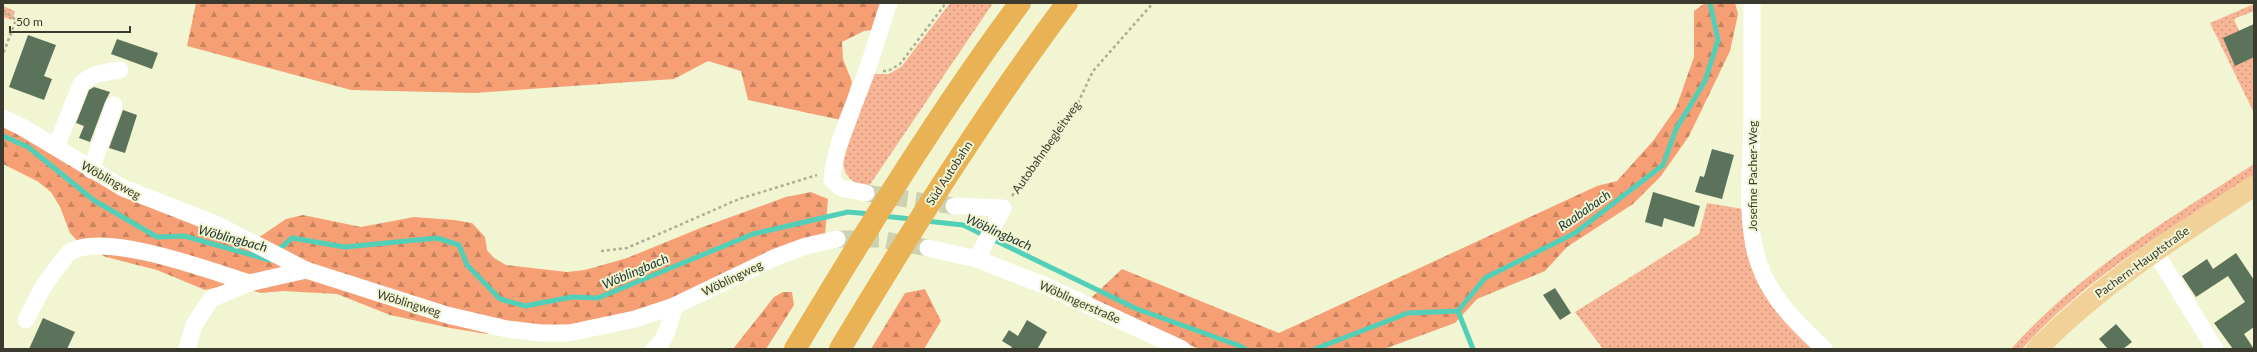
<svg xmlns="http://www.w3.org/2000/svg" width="2257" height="352" font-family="Lato,sans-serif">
	<defs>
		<pattern id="grass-dots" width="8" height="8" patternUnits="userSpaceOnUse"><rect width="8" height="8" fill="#f8b595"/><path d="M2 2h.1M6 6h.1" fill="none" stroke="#ca947a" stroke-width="1.8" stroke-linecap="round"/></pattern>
		<pattern id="forest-firs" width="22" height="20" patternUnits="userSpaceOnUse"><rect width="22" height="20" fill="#f69f75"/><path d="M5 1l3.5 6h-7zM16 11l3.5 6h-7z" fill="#c88360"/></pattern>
	</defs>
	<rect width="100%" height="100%" fill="#f2f5d2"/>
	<g fill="url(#grass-dots)">
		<path d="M950,3H993L867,189C852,182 843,176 843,159L874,74H889L902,66Z"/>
		<polygon points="2254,4 2254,11 2234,19 2239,31 2254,24 2254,113 2210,23"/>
		<polygon points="3,6 15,11 12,20 3,17"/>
		<path d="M2254,164V175C2173,227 2087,276 2022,349H2011C2082,270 2166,221 2254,164Z"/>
		<path d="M1707,203L1743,209C1744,222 1744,237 1746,249C1755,291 1785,320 1814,349H1603L1575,312L1699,234Z"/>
	</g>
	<g fill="url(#forest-firs)">
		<polygon points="196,3 884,3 872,30 864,31 842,42 843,59 852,82 841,120 748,100 741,71 708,61 674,79 474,93 351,90 187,46"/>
		<polygon points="1705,3 1735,3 1738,14 1730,51 1689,136 1661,176 1633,204 1567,247 1545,271 1477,299 1455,323 1384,349 1199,349 1090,299 1122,269 1279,333 1597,186 1617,181 1653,141 1676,108 1694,57 1694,11"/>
		<path d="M3,126L120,195L215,232L245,247L286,219L303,215L361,227L414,217L454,220L472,223L485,237L487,250L494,258L506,265L567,272L585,270L627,258L703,227L786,197L811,192L828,199L825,235C746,268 653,317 568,326C543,329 517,323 492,318L487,334L450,328L390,315L337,294L283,291L261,293L231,284L205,290L157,270L106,257L80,244L70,233L60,207L51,192L37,181L3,164Z"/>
		<polygon points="925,289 941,321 924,349 871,349 905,293"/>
		<polygon points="783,292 792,292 794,305 766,349 733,349 774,297"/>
	</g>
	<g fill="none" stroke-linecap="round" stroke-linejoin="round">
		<g stroke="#51d0b7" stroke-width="5">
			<polyline points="3,136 28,147 95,201 157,237 184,236 270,260"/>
			<polyline points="882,216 912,219"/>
			<polyline points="926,221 963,225 1137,309 1240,346 1245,349"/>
			<polyline points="276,252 292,238 345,247 437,238 459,245 467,265 500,299 525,306 572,297 598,298 753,234 848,212 870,214"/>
			<polyline points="1458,311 1473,349"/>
			<polyline points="1315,349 1408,313 1458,311 1485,278 1575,233 1663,165 1676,129 1705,81 1718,40 1710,3"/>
		</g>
	</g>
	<g fill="#5b725b">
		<polygon points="2254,24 2254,57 2235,66 2223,38"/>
		<polygon points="28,35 56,45 44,76 52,79 44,100 9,87"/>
		<polygon points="117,39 158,53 152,69 111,54"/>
		<polygon points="94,87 110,92 105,102 90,142 79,138 84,126 76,123 89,90"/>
		<polygon points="123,110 137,115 125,153 109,148"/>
		<polygon points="1712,149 1734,155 1722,199 1695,192 1700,176 1704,177"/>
		<polygon points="1653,192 1700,206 1694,227 1664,218 1662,227 1645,222"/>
		<polygon points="2236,253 2254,280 2254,327 2244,334 2254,349 2233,349 2214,323 2245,302 2228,276 2196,297 2182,276 2207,259 2213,269"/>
		<polygon points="1555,288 1571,313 1560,320 1543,295"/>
		<polygon points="43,318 75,332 67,349 29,349"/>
		<polygon points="1027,320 1047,332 1038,348 1041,349 1010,349 1012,347 1002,341 1009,330 1018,336"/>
		<polygon points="2116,324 2132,342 2123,349 2108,349 2099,339"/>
	</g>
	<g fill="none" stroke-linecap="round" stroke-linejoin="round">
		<g stroke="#cdd0b1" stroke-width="17" stroke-dasharray="17 8" stroke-linecap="butt">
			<polyline points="866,193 954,206"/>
			<polyline points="837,239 879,239 928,248"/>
		</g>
		<g stroke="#acae93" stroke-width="2.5" stroke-dasharray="3 3" stroke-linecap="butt">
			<polyline points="3,10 16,20 3,54"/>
			<polyline points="883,71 888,71 900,64 946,3"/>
			<polyline points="1012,196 1077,105 1093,71 1153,3"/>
			<polyline points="601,251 627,248 739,199 817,175"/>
		</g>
		<g stroke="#fff" stroke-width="17">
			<path d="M1752,3C1752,43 1752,84 1752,124C1751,173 1743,228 1763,274C1777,305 1800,326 1824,349"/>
			<polyline points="3,118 24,128 123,188 218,225 306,270 447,315 507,329 541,333 569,333 635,319 674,306 776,257 806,246 837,239"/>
			<path d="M56,147L81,84C92,73 106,72 120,70"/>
			<polyline points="91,170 114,105"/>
			<path d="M866,193L841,188L832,180C835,142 855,105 867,70C875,48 881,25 889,3"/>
			<polyline points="954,206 1003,208 977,259"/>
			<polyline points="928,248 977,259 1046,286 1182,349"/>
			<polyline points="2154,250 2215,349"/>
			<path d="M26,320C36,300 45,281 60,264C63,260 66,255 70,252C105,231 211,271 249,283"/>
			<polyline points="187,349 194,325 211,299 249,283 306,270"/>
			<path d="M654,349C666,342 671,319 674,306"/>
		</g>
		<path stroke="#f2d199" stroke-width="21" d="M2037,349C2101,283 2177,236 2254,186"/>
		<g stroke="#e9b355" stroke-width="22">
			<path d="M795,349C866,231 938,113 1020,3"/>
			<path d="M840,349C911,231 984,114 1067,3"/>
		</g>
	</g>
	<g text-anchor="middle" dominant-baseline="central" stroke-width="4" stroke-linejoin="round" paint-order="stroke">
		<g font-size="12" fill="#3a3b2e" stroke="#f2f5d2">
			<text transform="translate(1046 147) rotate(-55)">Autobahnbegleitweg</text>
			<text transform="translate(949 173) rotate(-57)">Süd Autobahn</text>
			<text transform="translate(1752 176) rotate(-90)">Josefine Pacher-Weg</text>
			<text transform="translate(111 180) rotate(29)">Wöblingweg</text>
			<text transform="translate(2142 262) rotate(-36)">Pachern-Hauptstraße</text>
			<text transform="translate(732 278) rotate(-26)">Wöblingweg</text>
			<text transform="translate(1080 302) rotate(24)">Wöblingerstraße</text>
			<text transform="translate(409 303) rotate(17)">Wöblingweg</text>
		</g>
		<g font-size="13" font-style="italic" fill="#1c322d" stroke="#f2f5d2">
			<text transform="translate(1584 210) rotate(-35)">Raababach</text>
			<text transform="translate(999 232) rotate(24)">Wöblingbach</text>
			<text transform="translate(233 238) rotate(15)">Wöblingbach</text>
			<text transform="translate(635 271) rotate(-23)">Wöblingbach</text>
		</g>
	</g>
	<rect width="2257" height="352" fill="none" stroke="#3a3b2e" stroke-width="8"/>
	<path d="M10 26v6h120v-6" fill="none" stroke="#3a3b2e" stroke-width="2"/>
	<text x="16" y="26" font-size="12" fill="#3a3b2e" stroke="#f2f5d2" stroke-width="3" paint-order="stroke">50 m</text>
</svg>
